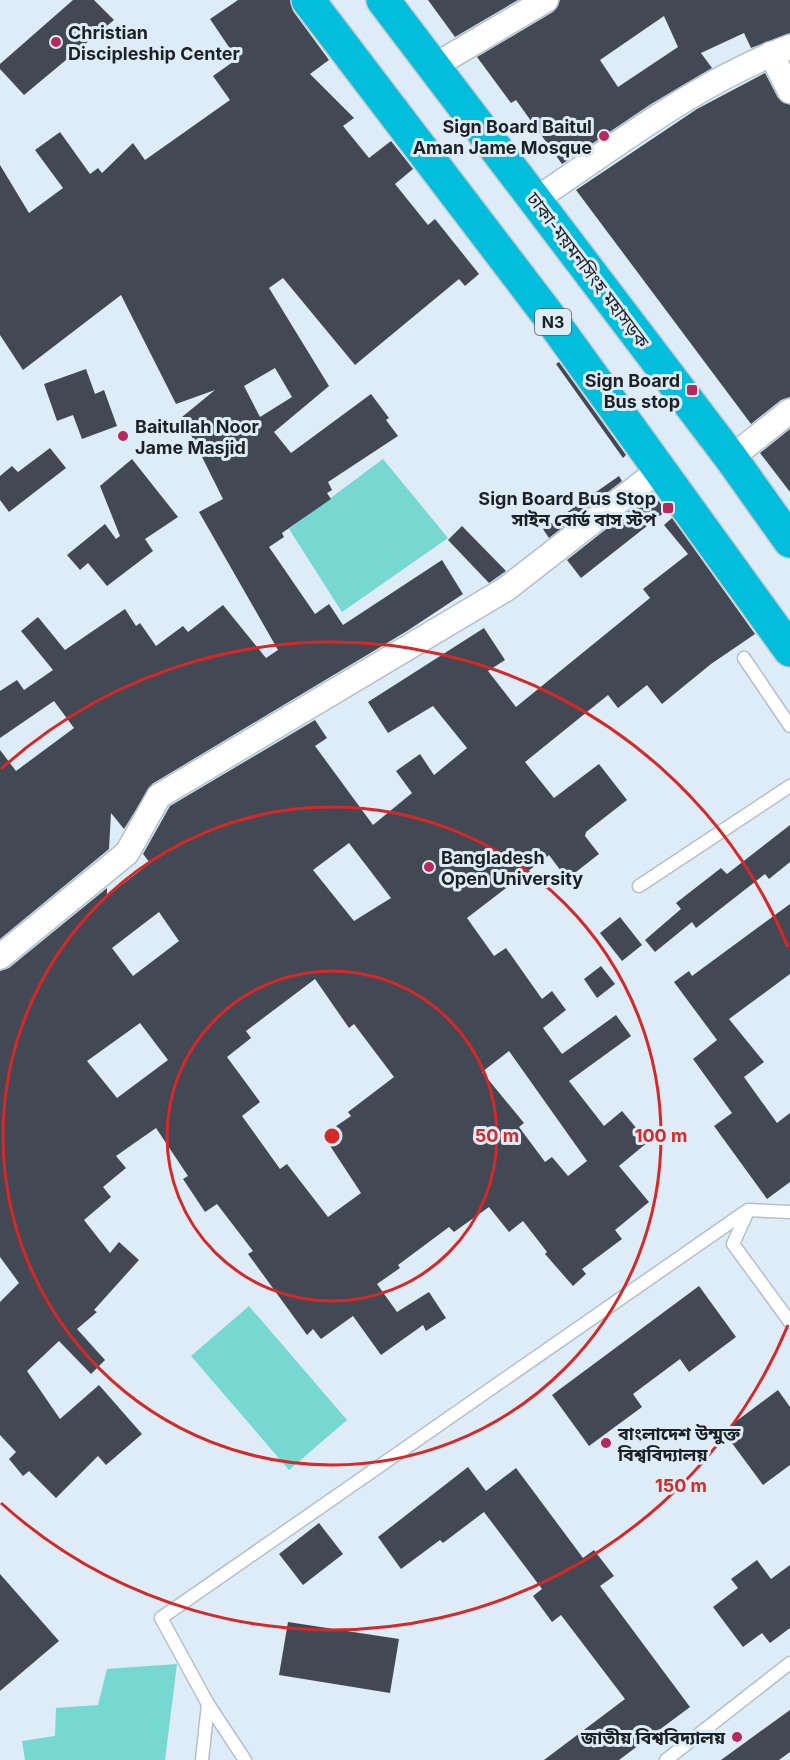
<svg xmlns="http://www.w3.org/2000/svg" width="790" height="1760" font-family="Inter,'Noto Sans Bengali',sans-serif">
	<rect width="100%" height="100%" fill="#ddecf6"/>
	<g fill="#76d8d1">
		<polygon points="383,459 448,538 342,612 289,529"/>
		<polygon points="249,1306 347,1420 289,1470 191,1356"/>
		<polygon points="177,1664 165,1760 25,1760 22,1741 55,1736 56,1708 98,1705 107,1669"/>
	</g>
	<g fill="#434954" fill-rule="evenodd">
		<polygon points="73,0 94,0 114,20 24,95 0,69 0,64"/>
		<path d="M238,0H290L293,11L329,60L310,74L354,118L343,126L369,158L391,141L413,169L395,184L428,225L435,219L479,274L465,286L459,279L355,365L283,278L269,288L329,386L274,432L291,453L371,394L389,418L386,420L398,436L328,482L332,490L327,493L331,499L282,533L284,537L269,547L315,614L329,604L343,625L442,560L463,594L407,631L152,784L124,829L111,813L109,849L0,939V750L16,771L74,728L54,701L0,738V691L17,680L24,690L53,670L21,631L38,617L65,650L125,609L136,626L140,623L156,646L183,626L188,632L223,605L266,658L278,650L199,512L223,499L182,417L215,390L176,404L121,295L23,370L0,335V165L29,213L63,188L35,150L60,132L90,174L98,168L102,173L133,143L145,160L230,100L213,76L237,59L210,19ZM275,368L292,397L260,417L244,386Z"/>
		<polygon points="428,0 518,0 455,37"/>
		<path d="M560,0H790V33L751,48L744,33L701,53L712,68L651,104L562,164L516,100L511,103L477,57L553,12ZM664,16L678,47L618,87L600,60Z"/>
		<polygon points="765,73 778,98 790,105 790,397 781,400 751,424 576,190 697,109"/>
		<polygon points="559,362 626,455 623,458 556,364"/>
		<polygon points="86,369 95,394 104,390 117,426 82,439 73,415 57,421 44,384"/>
		<polygon points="790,429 790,492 760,453"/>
		<polygon points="50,448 66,468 9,512 0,500 0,476 12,466 18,472"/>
		<polygon points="132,459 178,517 145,539 153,551 107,586 88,563 80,570 67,555 105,524 116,539 120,536 100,486"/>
		<polygon points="619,476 622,481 549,538 543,529"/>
		<polygon points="655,496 666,511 581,578 567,560 638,504 640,508"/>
		<path d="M672,518L755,634L711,664L662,704L647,685L618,708L608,695L525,762L554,798L599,764L627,800L586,832L585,836L599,854L567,879L549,855L467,918L494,956L506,948L542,999L552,991L566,1010L543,1028L562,1054L616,1015L631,1036L569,1081L604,1126L622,1111L648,1142L619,1166L649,1202L615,1230L622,1239L582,1269L586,1274L573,1286L545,1254L547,1252L523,1221L509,1232L489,1207L454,1232L449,1227L398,1265L400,1268L377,1284L397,1312L429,1292L446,1318L426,1331L423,1325L381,1355L353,1316L321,1339L313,1329L307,1335L248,1254L253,1251L217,1204L205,1212L183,1179L188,1176L156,1128L116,1156L126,1168L103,1187L111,1197L84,1220L110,1253L119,1242L139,1260L94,1310L97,1312L77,1329L105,1360L91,1374L59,1341L27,1371L60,1419L99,1385L142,1434L106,1465L98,1456L56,1498L29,1471L23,1476L9,1459L16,1452L0,1435V1302L19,1283L0,1257V971L9,968L107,888V896L150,863L143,854L170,806L315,720L327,738L315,746L373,825L412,793L396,771L420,754L434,775L467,748L433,706L388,733L368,702L484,628L505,660L488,671L516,707L650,598L643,589L688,554L664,525ZM349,843L391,898L354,921L313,870ZM159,912L179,941L133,976L112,948ZM315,979L349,1028L354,1024L394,1077L348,1112L351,1116L323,1135L361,1193L328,1217L287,1164L280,1169L242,1116L260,1102L227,1057L251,1038L246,1031ZM140,1023L168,1060L117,1098L87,1061ZM509,1051L587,1161L568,1176L552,1157L545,1162L519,1127L524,1123L482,1072Z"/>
		<polygon points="462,526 506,571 489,583 448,540"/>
		<polygon points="790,825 790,862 769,879 765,874 696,928 692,922 655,952 645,940 681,909 676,903 721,868 727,874"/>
		<polygon points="790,904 790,974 729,1019 764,1062 744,1077 777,1123 790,1113 790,1182 767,1199 714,1126 732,1113 693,1059 717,1040 674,982 689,971 692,976"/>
		<polygon points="620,917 642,945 622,961 600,933"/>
		<polygon points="601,966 615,984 597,998 584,979"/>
		<polygon points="699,1286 736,1337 689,1372 680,1359 633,1394 642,1407 589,1446 552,1395"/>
		<polygon points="778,1390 790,1407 790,1465 763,1485 723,1431"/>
		<polygon points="468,1467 486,1491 516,1468 583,1558 594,1550 614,1576 600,1586 690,1707 619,1760 544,1760 625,1699 561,1615 552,1622 533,1596 542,1589 484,1512 443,1543 440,1540 401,1569 378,1537"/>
		<polygon points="319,1523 343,1554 303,1585 279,1554"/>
		<polygon points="757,1560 771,1579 790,1565 790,1628 770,1643 762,1633 743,1647 713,1607 738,1588 731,1579"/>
		<polygon points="0,1574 59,1641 0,1691"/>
		<polygon points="288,1622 399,1639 390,1693 279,1675"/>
		<polygon points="790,1710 790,1752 779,1760 721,1760"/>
	</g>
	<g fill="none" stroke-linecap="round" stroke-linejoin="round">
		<defs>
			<g id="lane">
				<polyline points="744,658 790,726"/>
				<polyline points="639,886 790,786"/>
				<polyline points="748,1211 733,1244 790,1322"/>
				<polyline points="202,1760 208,1704"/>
				<polyline points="245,1760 208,1704 161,1618 748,1210 790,1212"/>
				<polyline points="666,1760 790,1663"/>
			</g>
			<g id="street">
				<polyline points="771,54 790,91"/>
				<polyline points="434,66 546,0"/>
				<path d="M535,200C619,144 696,83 790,47"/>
				<polyline points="731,458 790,411"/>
				<polyline points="0,957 127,853 159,796 506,589 659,470"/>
			</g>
			<g id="highway">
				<polyline points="308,0 548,315 790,650"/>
				<polyline points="383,0 731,458 790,541"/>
			</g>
		</defs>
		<use href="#lane" stroke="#b2c0ca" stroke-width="15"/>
		<use href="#street" stroke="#b2c0ca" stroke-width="27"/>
		<use href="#highway" stroke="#c9cacb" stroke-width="36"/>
		<use href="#lane" stroke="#fff" stroke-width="12"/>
		<use href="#street" stroke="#fff" stroke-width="24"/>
		<use href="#highway" stroke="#00bedc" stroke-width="33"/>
	</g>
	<g fill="none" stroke="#d62828" stroke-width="3">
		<circle cx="332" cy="1136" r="165"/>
		<circle cx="332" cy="1136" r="329"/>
		<path d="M788 1325A494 494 0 0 1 1 1503M1 769A494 494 0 0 1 788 947"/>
	</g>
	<g fill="#b7285b" stroke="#ddecf6" stroke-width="2">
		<circle cx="56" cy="42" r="6"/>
		<circle cx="604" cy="136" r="6"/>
		<rect x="686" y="384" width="12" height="12" rx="3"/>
		<circle cx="123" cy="436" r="6"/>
		<rect x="662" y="502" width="12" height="12" rx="3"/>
		<circle cx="429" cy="867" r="6"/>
		<circle cx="606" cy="1443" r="6"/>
		<circle cx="737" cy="1737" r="6"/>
	</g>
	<g text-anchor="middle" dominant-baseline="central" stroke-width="6" stroke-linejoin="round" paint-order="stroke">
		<rect fill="#ddecf6" stroke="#565e64" stroke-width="1.5" x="535" y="309" width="36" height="26" rx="4.5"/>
		<g font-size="16" font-weight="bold" fill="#1c2125">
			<text x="553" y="322">N3</text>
		</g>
		<g font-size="18" font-weight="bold" fill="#1c2125" stroke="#ddecf6" text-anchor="start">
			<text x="68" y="32">Christian<tspan x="68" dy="21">Discipleship Center</tspan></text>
			<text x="592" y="126" text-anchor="end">Sign Board Baitul<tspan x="592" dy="21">Aman Jame Mosque</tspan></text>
			<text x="680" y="380" text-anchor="end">Sign Board<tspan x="680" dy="21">Bus stop</tspan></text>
			<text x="135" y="426">Baitullah Noor<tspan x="135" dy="21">Jame Masjid</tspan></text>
			<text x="656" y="498" text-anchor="end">Sign Board Bus Stop<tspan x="656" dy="21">সাইন বোর্ড বাস স্টপ</tspan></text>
			<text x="441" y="857">Bangladesh<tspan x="441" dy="21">Open University</tspan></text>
			<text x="618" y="1433">বাংলাদেশ উন্মুক্ত<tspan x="618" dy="21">বিশ্ববিদ্যালয়</tspan></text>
			<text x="725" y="1737" text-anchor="end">জাতীয় বিশ্ববিদ্যালয়</text>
		</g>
		<g font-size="18" fill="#1c2125" stroke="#ddecf6">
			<text transform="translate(588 270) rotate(53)">ঢাকা-ময়মনসিংহ মহাসড়ক</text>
		</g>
	</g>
	<circle cx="332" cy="1136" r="9" fill="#d62828" stroke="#ddecf6" stroke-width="3"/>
	<g font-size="18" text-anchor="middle" font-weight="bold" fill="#d62828" stroke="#ddecf6" stroke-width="6" stroke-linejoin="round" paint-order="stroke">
		<text x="497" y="1142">50 m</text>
		<text x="661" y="1142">100 m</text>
		<text x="681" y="1492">150 m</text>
	</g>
</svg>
